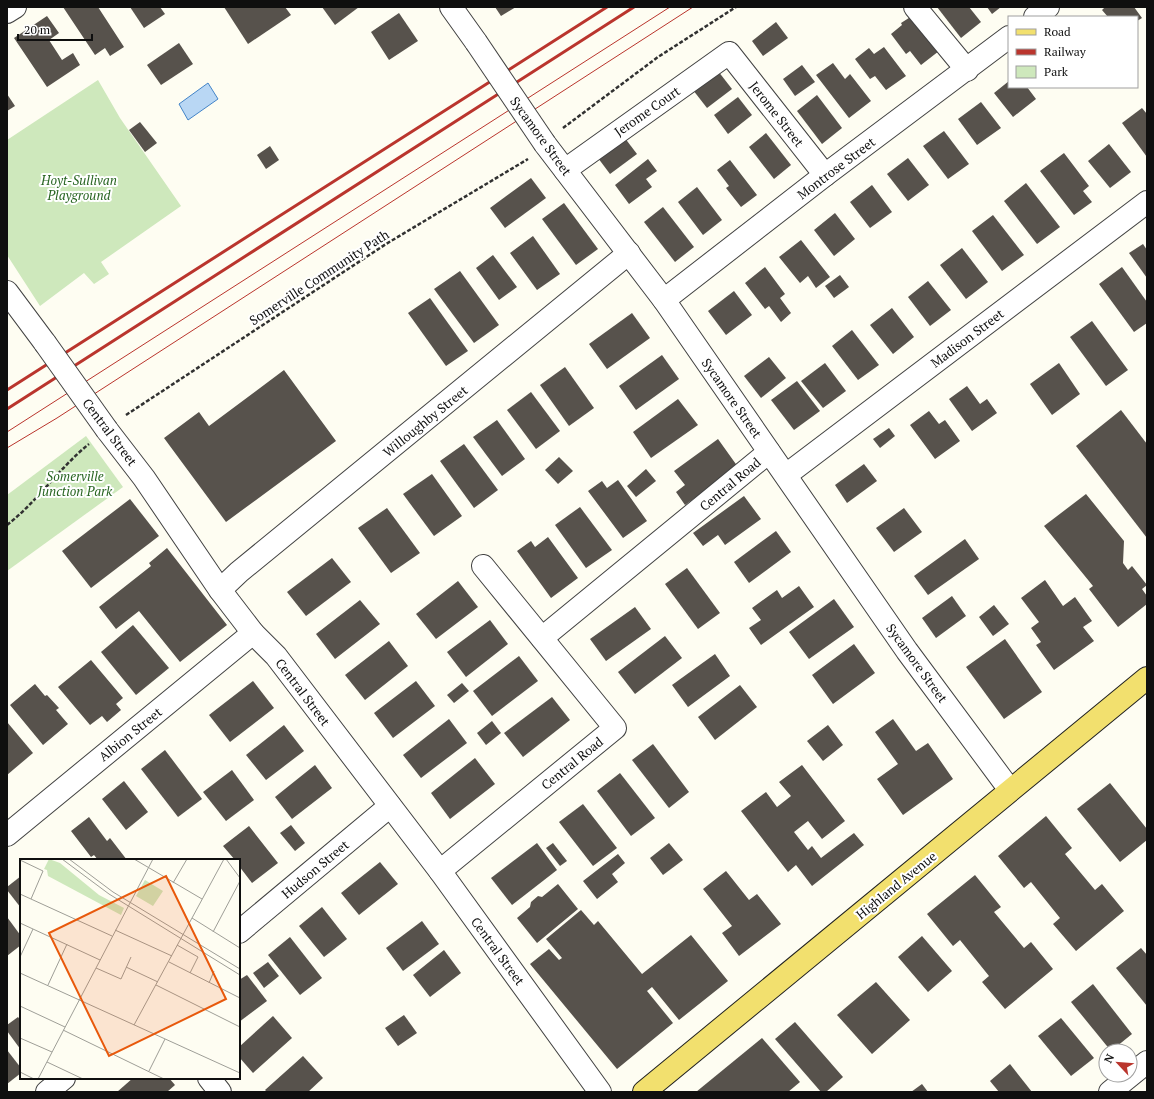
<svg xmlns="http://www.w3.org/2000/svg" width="1154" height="1099" viewBox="0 0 1154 1099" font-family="'PT Serif',serif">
<rect width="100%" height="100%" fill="#fefdf2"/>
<g fill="#cee8bc">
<polygon points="98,80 120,118 181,206 101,262 109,274 94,284 84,273 40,306 7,255 7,140"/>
<polygon points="86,436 123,487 7,571 7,495"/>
</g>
<polygon fill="#b9d7f4" stroke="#4384c8" points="208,83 218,99 188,120 179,104"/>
<g fill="#57524c">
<polygon points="63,7 98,7 124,47 110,56 105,48 95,55"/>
<polygon points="130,7 160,7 165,14 144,28"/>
<polygon points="224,7 285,7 291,15 248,44"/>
<polygon points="322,7 359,7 335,25"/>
<polygon points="495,7 516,7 501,16"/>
<polygon points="937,7 969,7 981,22 961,38"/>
<polygon points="987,7 1001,7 992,14"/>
<polygon points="1105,7 1134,7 1142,18 1137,21 1137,17 1108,17 1102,10"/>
<polygon points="399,13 418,41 389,60 371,32"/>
<polygon points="47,16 59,33 49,40 62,60 73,53 80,65 47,87 14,38"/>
<polygon points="912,16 939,51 921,65 910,51 906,54 891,34 902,25 901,23"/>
<polygon points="776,22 788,38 763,56 752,41"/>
<polygon points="179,43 193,64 161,85 147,65"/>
<polygon points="884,47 906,76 886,90 875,76 870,79 855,59 869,48 874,54"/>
<polygon points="833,63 845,79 850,74 871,101 849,118 816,75"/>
<polygon points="802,65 815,82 795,96 783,79"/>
<polygon points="718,71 732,89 707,108 693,90"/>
<polygon points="1009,81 1009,87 1027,87 1036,99 1013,117 994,93"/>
<polygon points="7,94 15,106 7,111"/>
<polygon points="817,95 842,128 822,144 797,111"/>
<polygon points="738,97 752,115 728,134 714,115"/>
<polygon points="981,102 1001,128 977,145 958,119"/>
<polygon points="1142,108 1147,114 1147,157 1122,123"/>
<polygon points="140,122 157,143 145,152 129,130"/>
<polygon points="944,131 969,164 948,179 923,146"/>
<polygon points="621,133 637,154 610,174 595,154"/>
<polygon points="766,133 791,165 774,179 749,147"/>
<polygon points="1109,144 1131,172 1110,188 1088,161"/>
<polygon points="270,146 279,160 266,169 257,155"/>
<polygon points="1064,153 1089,186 1083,191 1092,202 1074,215 1040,171"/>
<polygon points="908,158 929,185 908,201 887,174"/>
<polygon points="648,159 657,171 646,179 652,187 629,204 615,185"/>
<polygon points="730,160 757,195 741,207 726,188 729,186 717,170"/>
<polygon points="531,178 546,198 505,228 490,208"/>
<polygon points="1026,183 1060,227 1037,244 1004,201"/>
<polygon points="872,185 892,212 870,228 850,202"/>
<polygon points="697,187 722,220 703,235 678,202"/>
<polygon points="564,203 598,249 576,265 542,219"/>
<polygon points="663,207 694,247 675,262 644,222"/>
<polygon points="835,213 855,239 834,256 814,230"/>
<polygon points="993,215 1024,255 1002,271 972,231"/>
<polygon points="533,236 560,274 537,290 510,253"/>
<polygon points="801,240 830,277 816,288 808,276 800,283 779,257"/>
<polygon points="1143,244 1147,250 1147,278 1129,253"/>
<polygon points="962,248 988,282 966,299 940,265"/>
<polygon points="493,255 517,287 499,300 476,268"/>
<polygon points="765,267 785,294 780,298 791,313 781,322 769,306 765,309 745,283"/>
<polygon points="1122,267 1147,302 1147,323 1134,332 1099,284"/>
<polygon points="460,271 499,325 474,343 434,289"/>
<polygon points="840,275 849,287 834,298 825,286"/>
<polygon points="928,281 951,310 930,326 908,297"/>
<polygon points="734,291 752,315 726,335 708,311"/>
<polygon points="430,298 468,351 446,366 408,313"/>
<polygon points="892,308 914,337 893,354 870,325"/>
<polygon points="632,313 650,338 607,369 589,344"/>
<polygon points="1092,321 1128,370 1106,386 1070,337"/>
<polygon points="852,330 879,365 858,380 832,346"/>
<polygon points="662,355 679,379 636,410 619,386"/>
<polygon points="769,357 786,378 761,398 744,376"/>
<polygon points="825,363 846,391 823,408 801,381"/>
<polygon points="1059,363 1080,394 1052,415 1030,384"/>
<polygon points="565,367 594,408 569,426 540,385"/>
<polygon points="284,370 336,441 226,522 164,438 199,412 209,426"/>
<polygon points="797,381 820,411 794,430 771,400"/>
<polygon points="967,386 980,404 987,399 997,413 972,431 949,399"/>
<polygon points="531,392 560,431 536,449 507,410"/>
<polygon points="678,399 698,425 651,458 633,432"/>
<polygon points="1121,410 1147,444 1147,538 1076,446"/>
<polygon points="929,411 939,424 945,420 960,441 935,459 910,425"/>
<polygon points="497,420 525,459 502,476 473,437"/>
<polygon points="889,428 895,436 880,448 873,439"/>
<polygon points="718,439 738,467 685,505 676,492 685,485 674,471"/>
<polygon points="464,444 498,490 474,508 440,461"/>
<polygon points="559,457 573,471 558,484 545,470"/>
<polygon points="864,464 877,481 847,503 835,485"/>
<polygon points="646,469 656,481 636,497 627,486"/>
<polygon points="432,474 462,516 434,536 403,494"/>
<polygon points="618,480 647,521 623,538 588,491 602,481 607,488"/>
<polygon points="1086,494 1124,541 1123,563 1128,570 1132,566 1147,585 1142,589 1147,596 1147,604 1118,627 1089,589 1093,586 1044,526"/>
<polygon points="744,496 761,519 725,545 718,535 703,546 693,533"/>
<polygon points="130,499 159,536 91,588 62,551"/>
<polygon points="580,507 612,550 586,568 555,525"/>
<polygon points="387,508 420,553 391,573 358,528"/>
<polygon points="904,508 922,532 894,552 876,528"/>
<polygon points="776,531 791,552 749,583 734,562"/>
<polygon points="548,537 578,578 551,598 517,551 531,541 535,547"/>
<polygon points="965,539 979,559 928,595 914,576"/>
<polygon points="167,548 227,625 180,662 139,611 116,629 99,607 151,566 149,563"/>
<polygon points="332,558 351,582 306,616 287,592"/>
<polygon points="687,568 720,613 698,629 665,584"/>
<polygon points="1045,580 1063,606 1075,597 1092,621 1083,627 1094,641 1054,670 1036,645 1041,642 1031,628 1039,622 1021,598"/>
<polygon points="458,581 478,607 436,639 416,614"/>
<polygon points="799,586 814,607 761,645 749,628 761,620 752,608 777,590 782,598"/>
<polygon points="952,596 966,616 936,638 922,618"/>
<polygon points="834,599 854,627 809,659 789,632"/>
<polygon points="360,600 380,624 335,659 316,634"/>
<polygon points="994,605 1009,624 993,636 979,617"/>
<polygon points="635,607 651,629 606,661 590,639"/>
<polygon points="490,620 508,644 466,677 447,652"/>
<polygon points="133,625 169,668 136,695 101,652"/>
<polygon points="665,636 682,658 635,694 618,672"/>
<polygon points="1005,639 1042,692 1004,719 966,667"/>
<polygon points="389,641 408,666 365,700 345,675"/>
<polygon points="854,644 875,673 833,704 812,675"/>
<polygon points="715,654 730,676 688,707 672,685"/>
<polygon points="519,656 538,681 492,716 473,691"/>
<polygon points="91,660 123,698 116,704 121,710 107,722 102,716 90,725 58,687"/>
<polygon points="253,681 274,708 230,742 209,715"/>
<polygon points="416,681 435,706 393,738 374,713"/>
<polygon points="462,683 469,691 454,703 447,695"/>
<polygon points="35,684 45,696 47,695 59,708 56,710 68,724 43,745 10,705"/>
<polygon points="740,685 757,707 715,740 698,717"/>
<polygon points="552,697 570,720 523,757 504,733"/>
<polygon points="449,719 467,743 421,778 403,755"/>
<polygon points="893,719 916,751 928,743 953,779 903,815 877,779 898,764 875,732"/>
<polygon points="492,721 501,733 486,745 477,733"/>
<polygon points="7,722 33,753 7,775"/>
<polygon points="284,725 304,751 266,780 246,755"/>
<polygon points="828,725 843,745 823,761 807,741"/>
<polygon points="653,744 689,792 669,808 632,760"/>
<polygon points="165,750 202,799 178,817 141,769"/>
<polygon points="475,758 495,784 450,819 431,793"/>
<polygon points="315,765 332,788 292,819 275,797"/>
<polygon points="802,765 845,821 822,839 808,821 794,832 808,850 812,846 821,858 854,833 864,845 812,886 796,865 788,872 741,811 766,792 777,807 791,796 779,782"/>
<polygon points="232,770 254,800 226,821 203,792"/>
<polygon points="620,773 655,818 631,836 597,791"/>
<polygon points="124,781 148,812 126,830 102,799"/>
<polygon points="1110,783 1147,829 1147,840 1120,862 1077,809"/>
<polygon points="583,804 617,848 593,866 559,822"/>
<polygon points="1046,816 1072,848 1065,854 1095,890 1102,884 1124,911 1076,951 1053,924 1060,918 1031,882 1024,888 998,856"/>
<polygon points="89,817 107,841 110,838 127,860 98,860 94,855 91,857 71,831"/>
<polygon points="291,825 305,843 295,851 280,833"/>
<polygon points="249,826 278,863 252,883 239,866 239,860 235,860 223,846"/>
<polygon points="537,843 557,870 512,905 491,878"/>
<polygon points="553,843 567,861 560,866 546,848"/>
<polygon points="669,843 683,860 663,875 650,858"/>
<polygon points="618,854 625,863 612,874 618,882 597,899 583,881"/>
<polygon points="380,862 398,884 359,915 341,893"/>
<polygon points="726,871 749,900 757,894 781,924 739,956 722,933 732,926 703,889"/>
<polygon points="975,875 1001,907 994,912 1024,948 1031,942 1053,969 1005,1009 982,982 989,976 960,940 953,946 927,914"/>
<polygon points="21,876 21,908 7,890 7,887"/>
<polygon points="558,884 578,909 537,943 517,918 530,907 531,902 538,896 542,897"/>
<polygon points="322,907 347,939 324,957 299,926"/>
<polygon points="581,910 594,925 598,921 642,974 691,935 728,981 679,1020 652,987 647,991 673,1023 617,1069 530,964 549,949 559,960 562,958 546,939"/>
<polygon points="7,917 21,936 21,945 7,956"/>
<polygon points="422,921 439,944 403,971 386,948"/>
<polygon points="922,936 952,971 928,992 898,957"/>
<polygon points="290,937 322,978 300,995 268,955"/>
<polygon points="1141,948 1147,955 1147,1006 1116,968"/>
<polygon points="444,950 461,973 430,997 413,975"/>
<polygon points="268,962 279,976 264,988 253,973"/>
<polygon points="247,975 267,1001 239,1022 239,980"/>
<polygon points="876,982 910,1020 872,1054 837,1015"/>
<polygon points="1093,984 1132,1034 1111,1051 1071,1002"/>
<polygon points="404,1015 417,1033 398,1046 385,1028"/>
<polygon points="273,1016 292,1038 253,1073 239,1057 239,1047"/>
<polygon points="18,1017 21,1021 21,1050 7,1031 7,1025"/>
<polygon points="1061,1018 1094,1058 1071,1076 1038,1036"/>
<polygon points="795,1022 843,1077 826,1092 821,1092 775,1039"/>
<polygon points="762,1038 800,1082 788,1092 696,1092"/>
<polygon points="7,1050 21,1068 21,1073 7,1084"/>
<polygon points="303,1056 323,1078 308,1092 267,1092 265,1090"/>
<polygon points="1010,1064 1032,1092 999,1092 990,1081"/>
<polygon points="133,1078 169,1078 175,1085 167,1092 117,1092"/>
<polygon points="922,1084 928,1092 911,1092"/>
</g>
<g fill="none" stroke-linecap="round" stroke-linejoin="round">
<defs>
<g id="minor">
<polyline points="451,7 476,42"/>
<polyline points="915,7 967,70"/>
<polyline points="7,12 15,7"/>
<polyline points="1035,17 1048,7"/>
<polyline points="545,144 664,300 907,651 1010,790"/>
<polyline points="565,170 729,53 825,175"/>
<polyline points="7,292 45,343"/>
<polyline points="664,300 825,175 1009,37"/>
<polyline points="107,430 144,478 220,590 253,633 276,656 440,871 600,1092"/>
<polyline points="786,475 1147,202"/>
<polyline points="220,590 239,572 629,253"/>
<polyline points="542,638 769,452"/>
<polyline points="7,835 253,633"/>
<polyline points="440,871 615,728 483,566"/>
<polyline points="239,932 390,806"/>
<polyline points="209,1078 220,1092"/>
<polyline points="47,1092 64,1078"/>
<polyline points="1110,1092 1147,1062"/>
</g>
<polyline id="major" points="644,1092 1147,678"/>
</defs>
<use href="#minor" stroke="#424242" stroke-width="24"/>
<use href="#major" stroke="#202020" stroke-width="24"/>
<g stroke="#313131" stroke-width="2.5" stroke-dasharray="4 2" stroke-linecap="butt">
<polyline points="563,128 658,57 736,7"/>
<polyline points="126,415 386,244 528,159"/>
<path d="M 7,525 C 38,501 59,468 89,444"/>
</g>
<use href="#minor" stroke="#fff" stroke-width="22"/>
<use href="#major" stroke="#f2e06e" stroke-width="22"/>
<g stroke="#ba352d" stroke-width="1">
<polyline points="7,432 670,7"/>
<polyline points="7,448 57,418 693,7"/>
</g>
<g stroke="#ba352d" stroke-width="3">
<polyline points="7,390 607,7"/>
<polyline points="7,409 634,7"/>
</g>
<defs>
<g id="minor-bridge">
<polyline points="476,42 545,144"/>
<polyline points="45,343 107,430"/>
</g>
</defs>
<use href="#minor-bridge" stroke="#424242" stroke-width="24" stroke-linecap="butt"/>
<use href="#minor-bridge" stroke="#fff" stroke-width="22"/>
</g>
<g text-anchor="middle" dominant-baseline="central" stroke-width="4" stroke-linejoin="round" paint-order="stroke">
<g font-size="13" fill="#0f0f0f" stroke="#fff">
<text transform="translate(647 111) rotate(-35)">Jerome Court</text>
<text transform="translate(777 114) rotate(52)">Jerome Street</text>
<text transform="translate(541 136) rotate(54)">Sycamore Street</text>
<text transform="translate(836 168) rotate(-37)">Montrose Street</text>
<text transform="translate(319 277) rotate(-33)">Somerville Community Path</text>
<text transform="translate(967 338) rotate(-37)">Madison Street</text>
<text transform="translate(732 398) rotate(55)">Sycamore Street</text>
<text transform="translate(425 421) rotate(-39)">Willoughby Street</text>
<text transform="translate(110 432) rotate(53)">Central Street</text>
<text transform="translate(730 484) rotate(-40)">Central Road</text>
<text transform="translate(917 663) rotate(54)">Sycamore Street</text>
<text transform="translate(303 692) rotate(53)">Central Street</text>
<text transform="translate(130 734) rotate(-39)">Albion Street</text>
<text transform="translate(572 763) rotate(-39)">Central Road</text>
<text transform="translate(315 869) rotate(-40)">Hudson Street</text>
<text transform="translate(896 885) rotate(-39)">Highland Avenue</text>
<text transform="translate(498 951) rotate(54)">Central Street</text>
</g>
<g font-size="13" font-style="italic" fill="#286522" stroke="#fff">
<text x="79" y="180">Hoyt-Sullivan<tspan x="79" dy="15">Playground</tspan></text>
<text x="75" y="476">Somerville<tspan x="75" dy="15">Junction Park</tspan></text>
</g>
</g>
<g transform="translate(20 859)">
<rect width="220" height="220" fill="#fefdf2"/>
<path d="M 29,0 L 40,4 L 79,36 L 104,49 L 101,56 L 28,17 L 27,11 L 24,10 ZM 125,21 L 143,32 L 133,47 L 116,37 Z" fill="#cee8bc"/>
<path fill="none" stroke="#9e9e97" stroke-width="1" d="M 42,0 L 89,35 L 220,116M 49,0 L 93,33 L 220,110M 114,0 L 182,40M 206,0 L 220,19M 0,1 L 23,12 L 11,40M 153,24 L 167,0M 0,35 L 92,77M 172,59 L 220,89M 0,64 L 80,101M 95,71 L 152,97M 193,73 L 220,22M 157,86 L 178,98 L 170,114M 0,98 L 13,70M 149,103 L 220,139M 106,108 L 138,123M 76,109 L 101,120 L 111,98M 0,114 L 220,214M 189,124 L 194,112M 28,126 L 47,85M 136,126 L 220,168M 0,147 L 45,168M 114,166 L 204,0M 43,171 L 144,220M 0,179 L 32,193M 27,203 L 63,220M 129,212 L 145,180M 0,213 L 14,220M 18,220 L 133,0"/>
<path fill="#e8590c" fill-opacity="0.15" stroke="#e8590c" stroke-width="2" d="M 146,17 L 206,140 L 89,197 L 29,74 Z"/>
<rect width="220" height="220" fill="none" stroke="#0f0f0f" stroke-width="2"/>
</g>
<rect width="1154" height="1099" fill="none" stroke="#0f0f0f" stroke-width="16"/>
<rect x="1008" y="16" width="130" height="72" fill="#ffffff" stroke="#9f9f9f"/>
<rect x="1016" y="29" width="20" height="6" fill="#f2e06e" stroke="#9f9f9f"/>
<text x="1044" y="36" font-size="12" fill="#0f0f0f">Road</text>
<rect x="1016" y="49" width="20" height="6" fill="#ba352d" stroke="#9f9f9f"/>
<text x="1044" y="56" font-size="12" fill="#0f0f0f">Railway</text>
<rect x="1016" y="66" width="20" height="12" fill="#cee8bc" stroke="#9f9f9f"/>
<text x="1044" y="76" font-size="12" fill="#0f0f0f">Park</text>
<g transform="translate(1118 1063) rotate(296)"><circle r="19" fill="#ffffff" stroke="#9f9f9f"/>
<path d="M0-3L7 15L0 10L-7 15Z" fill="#ba352d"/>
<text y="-6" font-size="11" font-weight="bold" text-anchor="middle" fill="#0f0f0f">N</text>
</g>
<path d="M18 34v6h74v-6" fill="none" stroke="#0f0f0f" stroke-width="2"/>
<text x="24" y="34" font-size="12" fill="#0f0f0f" stroke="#ffffff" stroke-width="3" paint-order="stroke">20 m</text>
</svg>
